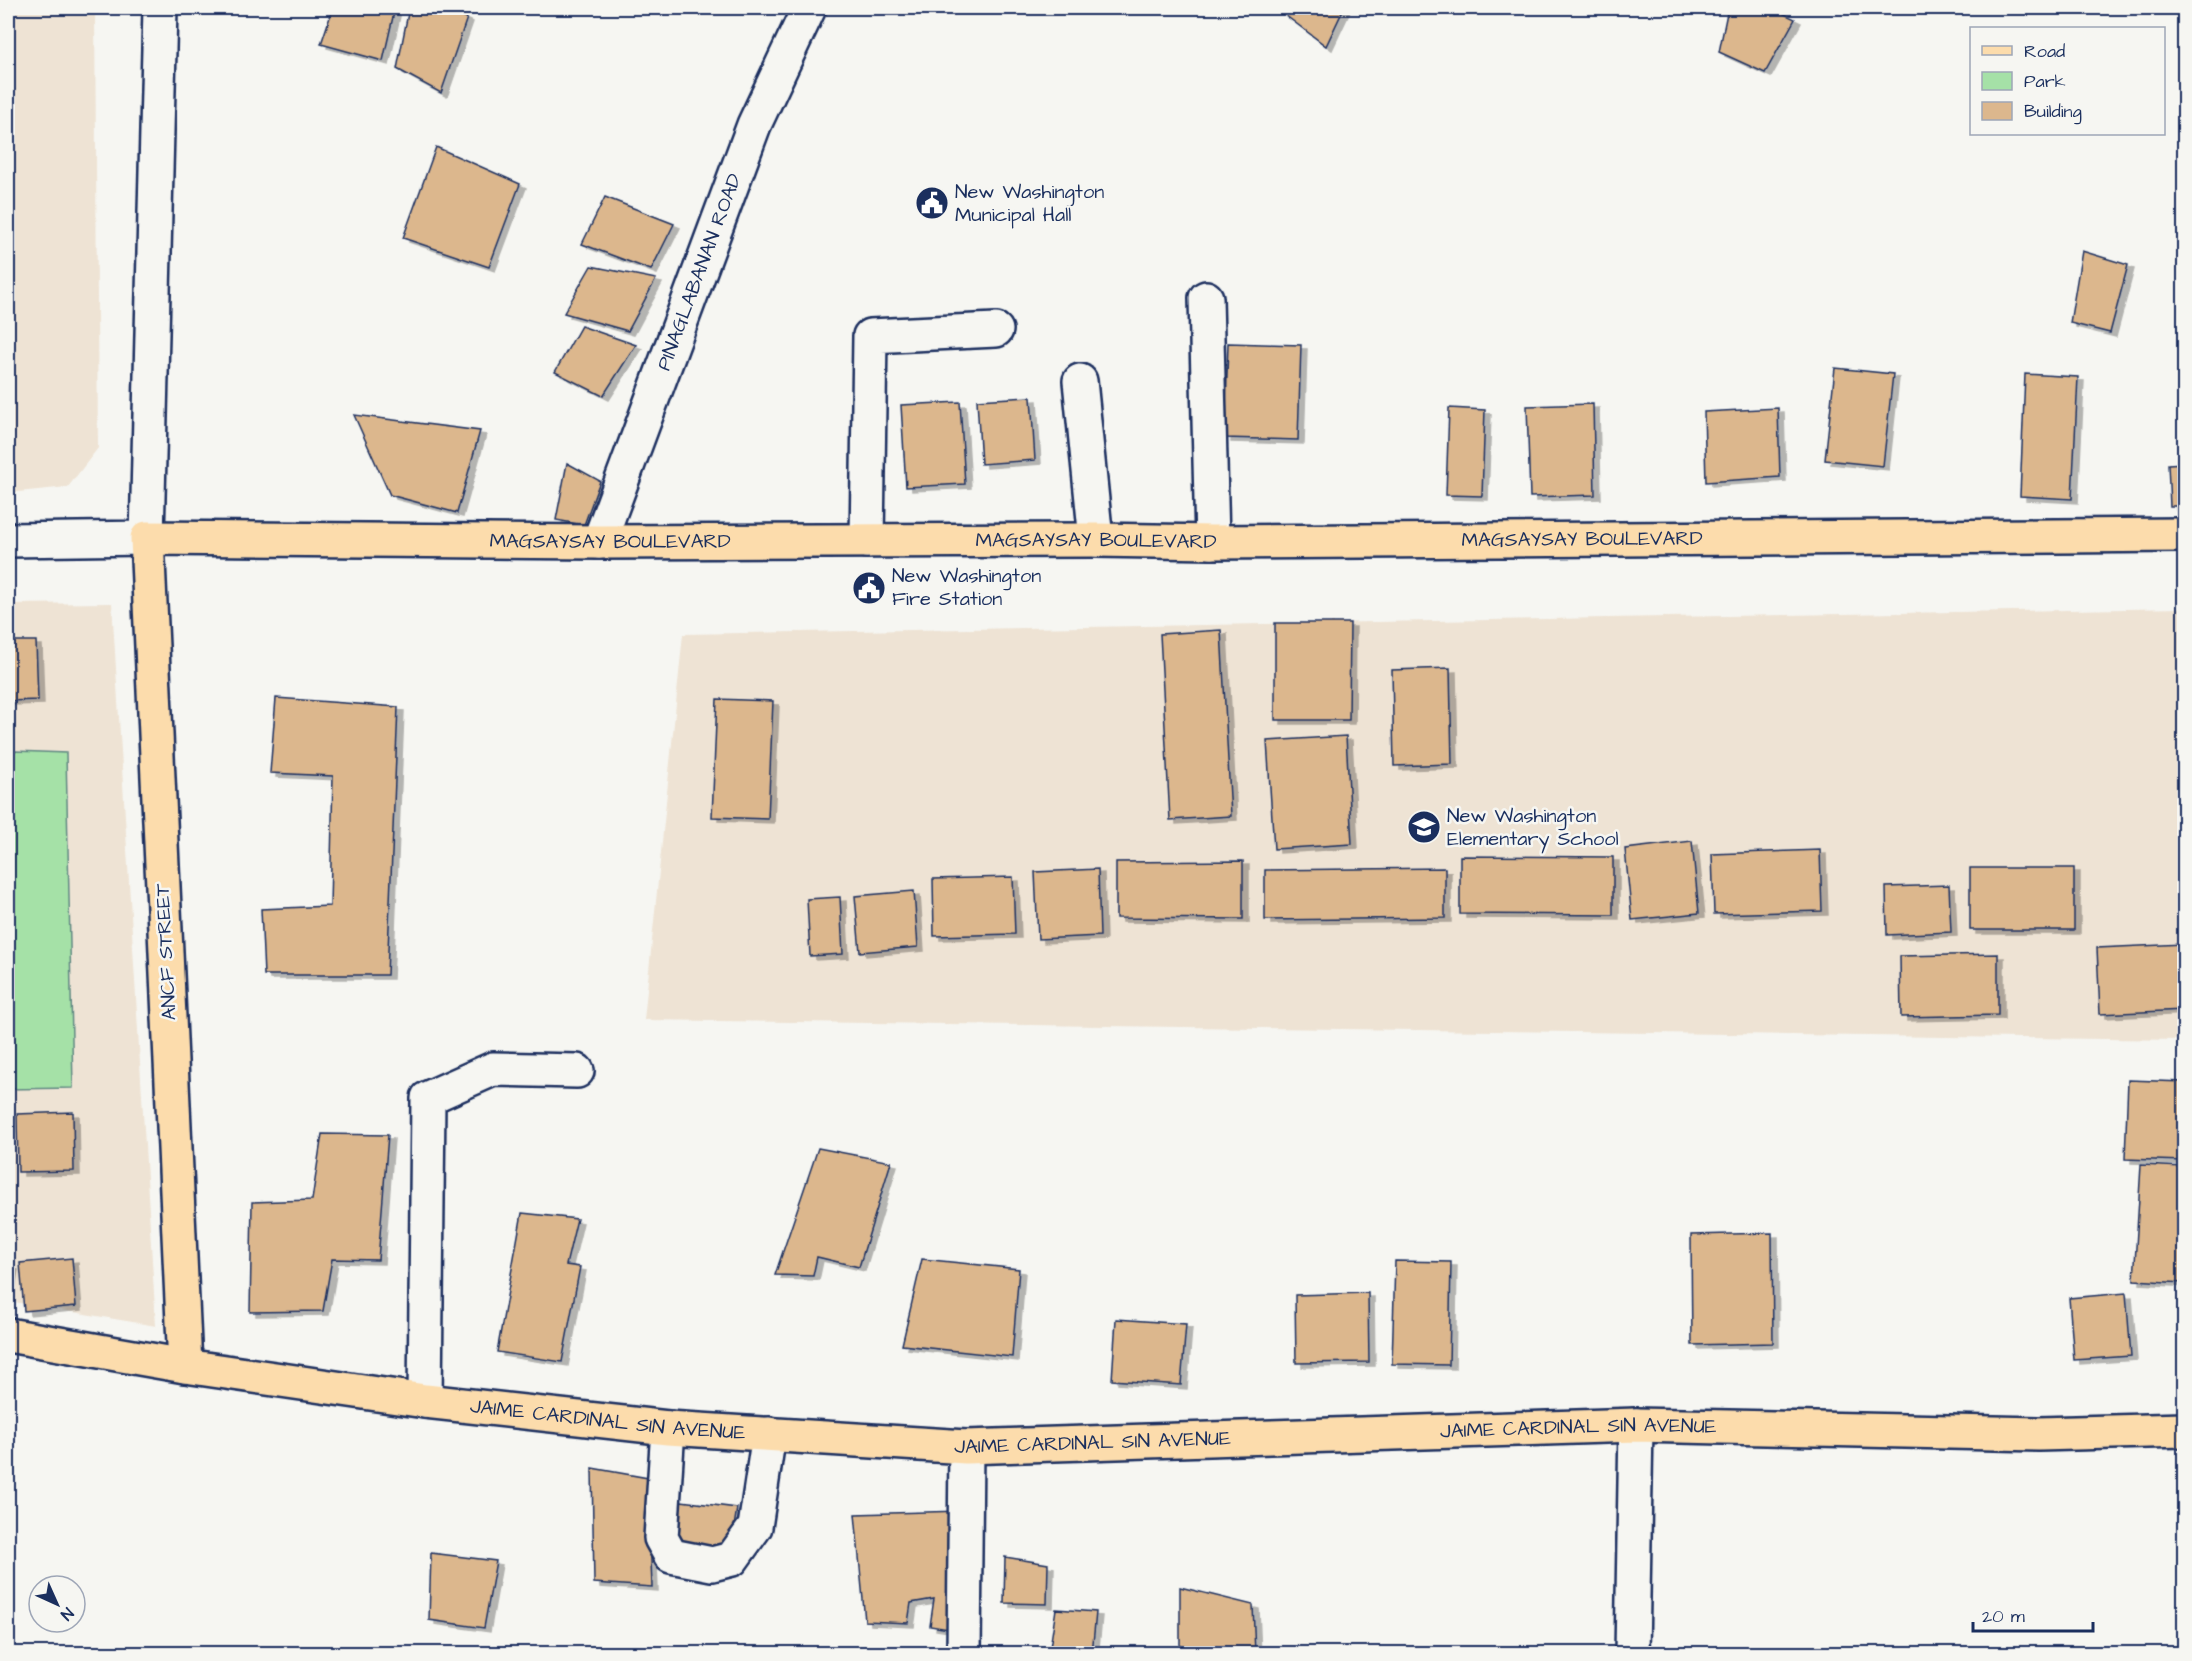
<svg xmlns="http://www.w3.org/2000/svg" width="2192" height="1661" viewBox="0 0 2192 1661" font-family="'Architects Daughter',sans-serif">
<defs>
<filter id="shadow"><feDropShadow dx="6" dy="4" stdDeviation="0" flood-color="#0004"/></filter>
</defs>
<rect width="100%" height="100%" fill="#f6f6f2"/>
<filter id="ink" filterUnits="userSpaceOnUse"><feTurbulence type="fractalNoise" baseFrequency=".0167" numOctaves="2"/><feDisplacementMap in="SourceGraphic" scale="12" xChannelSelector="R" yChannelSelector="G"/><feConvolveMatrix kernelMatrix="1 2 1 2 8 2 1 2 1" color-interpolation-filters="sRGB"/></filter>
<g filter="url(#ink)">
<g fill="#eee3d4">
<polygon points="8,8 95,8 98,448 68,487 8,493"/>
<polygon points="112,603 156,1326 8,1301 8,604"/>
<polygon points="2184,608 2184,1040 644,1020 683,634"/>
</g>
<polygon fill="#a5e1a7" stroke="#608882" stroke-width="1.5" points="15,751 66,753 73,1088 8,1089 8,753"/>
<g fill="#dcb78d" stroke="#1b2f5e" stroke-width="1.5" filter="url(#shadow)">
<polygon points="333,8 395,8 383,61 321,44"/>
<polygon points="409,8 446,8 467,18 441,93 397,69"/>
<polygon points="1279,8 1344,8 1326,46 1277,9"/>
<polygon points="1728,8 1772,8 1795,19 1765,73 1719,52"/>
<polygon points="436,147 520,184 489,267 403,238"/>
<polygon points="605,197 674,224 651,270 582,244"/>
<polygon points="2082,251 2128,265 2110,333 2070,323"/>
<polygon points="591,266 656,279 628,331 564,313"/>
<polygon points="581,326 636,345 603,396 555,372"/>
<polygon points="1228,343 1301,345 1298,440 1225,438"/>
<polygon points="1835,368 1893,374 1883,466 1825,460"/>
<polygon points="2025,374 2078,377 2072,499 2020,496"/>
<polygon points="1031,397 1035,460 981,464 977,400"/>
<polygon points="960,402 965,484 906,487 901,405"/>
<polygon points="1593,404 1595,495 1530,497 1527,406"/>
<polygon points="1449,408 1485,410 1482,496 1446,495"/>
<polygon points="1778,408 1780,477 1706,482 1704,412"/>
<polygon points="354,415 480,431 457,513 390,495"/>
<polygon points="567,463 600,481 584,525 556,520"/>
<polygon points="2184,463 2184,506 2170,506 2168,464"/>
<polygon points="1275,623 1350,623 1349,720 1275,720"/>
<polygon points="1221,630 1231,816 1170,820 1160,634"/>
<polygon points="8,641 36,641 38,700 8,701"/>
<polygon points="1450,668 1452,764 1394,766 1392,670"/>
<polygon points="276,698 398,707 387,975 264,975 261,909 330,906 333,776 270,773"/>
<polygon points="717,699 773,701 768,819 712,817"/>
<polygon points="1346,736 1352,844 1274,849 1267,741"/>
<polygon points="1692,841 1699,913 1632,920 1625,849"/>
<polygon points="1820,850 1822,911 1714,914 1712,854"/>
<polygon points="1460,856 1613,857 1613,915 1460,914"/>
<polygon points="1243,861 1243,919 1116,918 1116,862"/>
<polygon points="1445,868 1445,918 1265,920 1265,870"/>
<rect x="1970" y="868" width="104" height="62"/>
<polygon points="1098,869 1100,936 1038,939 1035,872"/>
<polygon points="1013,877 1015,934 934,936 933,879"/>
<polygon points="1949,885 1951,932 1887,935 1886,887"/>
<polygon points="914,891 918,947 860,952 855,896"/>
<polygon points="840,897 843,954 810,956 807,899"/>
<polygon points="2184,944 2184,1010 2100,1014 2097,948"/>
<polygon points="1998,954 1998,1015 1901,1017 1900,956"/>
<polygon points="2128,1080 2184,1082 2184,1161 2125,1159"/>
<polygon points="73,1112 74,1171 18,1172 17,1114"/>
<polygon points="322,1134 388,1135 378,1260 332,1259 323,1311 250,1312 252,1202 312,1200"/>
<polygon points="818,1148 891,1162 859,1267 817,1257 813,1276 775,1275"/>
<polygon points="2141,1165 2184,1167 2184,1283 2134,1280"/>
<polygon points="522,1213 577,1219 566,1265 580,1267 562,1362 497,1352"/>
<polygon points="1772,1233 1773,1343 1692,1345 1691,1235"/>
<polygon points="72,1258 76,1306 24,1311 20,1263"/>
<polygon points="922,1259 1019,1269 1012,1357 902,1345"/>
<polygon points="1395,1261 1451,1262 1449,1365 1392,1364"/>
<polygon points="8,1265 12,1266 8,1291"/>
<polygon points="1368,1293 1369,1362 1296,1363 1295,1295"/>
<polygon points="2126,1293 2131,1356 2074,1360 2069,1298"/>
<polygon points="1116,1319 1186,1324 1181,1385 1112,1380"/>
<polygon points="592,1468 648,1478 652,1587 594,1583"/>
<polygon points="673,1500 737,1508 730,1551 675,1547"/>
<polygon points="962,1511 961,1631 930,1626 934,1599 911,1603 908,1623 865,1621 855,1514"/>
<polygon points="431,1553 496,1561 484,1628 429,1620"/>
<polygon points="1005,1557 1048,1564 1047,1604 1004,1603"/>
<polygon points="1180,1587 1253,1605 1255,1654 1180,1654"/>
<polygon points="1056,1609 1096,1612 1092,1654 1049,1654"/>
</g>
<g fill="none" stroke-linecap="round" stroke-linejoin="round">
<defs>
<g id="minor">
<polyline points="1206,298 1212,542"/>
<polyline points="1080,381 1096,540"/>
<polyline points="8,540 147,538 160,8"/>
<polyline points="867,541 870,336 996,330"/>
<path id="s1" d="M 599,542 L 754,125 L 809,8"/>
<polyline points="425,1401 428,1098 493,1069 577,1071"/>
<polyline points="668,1428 661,1538 671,1556 712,1564 732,1559 755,1527 769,1434"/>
<polyline points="964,1654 966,1447"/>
<polyline points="1632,1654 1636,1425"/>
</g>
<g id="major">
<path id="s2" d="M 8,1335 L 185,1366 L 425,1401 L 668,1428 L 966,1447 L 1636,1425 L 2039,1434 L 2184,1430"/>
<path id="s3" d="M 185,1366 L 147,538 L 599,542 L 1096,540 L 1212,542 L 2184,535"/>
</g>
</defs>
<use href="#minor" stroke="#1b2f5e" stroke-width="38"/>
<use href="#major" stroke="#1b2f5e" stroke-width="38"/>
<use href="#minor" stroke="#f6f6f2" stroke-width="33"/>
<use href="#major" stroke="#fcdcac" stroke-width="33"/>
</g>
</g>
<defs>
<symbol id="civic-disc" viewBox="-11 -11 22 22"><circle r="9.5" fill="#1b2f5e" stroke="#f6f6f2"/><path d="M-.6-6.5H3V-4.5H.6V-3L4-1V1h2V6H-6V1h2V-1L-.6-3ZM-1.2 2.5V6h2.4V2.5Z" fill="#fff"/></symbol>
<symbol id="school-disc" viewBox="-11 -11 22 22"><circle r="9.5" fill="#1b2f5e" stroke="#f6f6f2"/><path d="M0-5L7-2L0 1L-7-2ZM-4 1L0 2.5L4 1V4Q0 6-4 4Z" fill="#fff"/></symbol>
</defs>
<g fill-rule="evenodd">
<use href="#civic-disc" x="913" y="184" width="38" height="38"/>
<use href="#civic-disc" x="850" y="569" width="38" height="38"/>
<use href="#school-disc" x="1405" y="808" width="38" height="38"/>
</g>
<g text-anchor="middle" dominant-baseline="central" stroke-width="5" stroke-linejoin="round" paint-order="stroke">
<g font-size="20" fill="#1b2f5e" stroke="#f6f6f2" text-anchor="start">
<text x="955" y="192">New Washington<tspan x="955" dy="23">Municipal Hall</tspan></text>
<text x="892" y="576">New Washington<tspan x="892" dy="23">Fire Station</tspan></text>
<text x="1447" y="816">New Washington<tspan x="1447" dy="23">Elementary School</tspan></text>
</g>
<g font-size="20" fill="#1b2f5e" stroke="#f6f6f2">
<text stroke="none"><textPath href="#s1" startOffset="288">PINAGLABANAN ROAD</textPath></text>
<text stroke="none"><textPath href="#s3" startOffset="2264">MAGSAYSAY BOULEVARD</textPath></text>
<text stroke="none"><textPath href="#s3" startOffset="1292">MAGSAYSAY BOULEVARD</textPath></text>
<text stroke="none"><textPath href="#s3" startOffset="1778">MAGSAYSAY BOULEVARD</textPath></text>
<text transform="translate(166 952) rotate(-93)">ANCF STREET</text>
<text stroke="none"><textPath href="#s2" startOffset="606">JAIME CARDINAL SIN AVENUE</textPath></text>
<text stroke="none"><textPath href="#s2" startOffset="1578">JAIME CARDINAL SIN AVENUE</textPath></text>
<text stroke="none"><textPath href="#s2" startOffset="1092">JAIME CARDINAL SIN AVENUE</textPath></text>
</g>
</g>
<rect width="2192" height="1661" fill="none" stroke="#f6f6f2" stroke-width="30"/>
<rect x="15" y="15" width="2162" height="1631" fill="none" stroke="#1b2f5e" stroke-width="2" filter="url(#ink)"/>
<rect x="1970" y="27" width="195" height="108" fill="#f6f6f2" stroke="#9ea6b7" stroke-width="1.5"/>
<rect x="1982" y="46" width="30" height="9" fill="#fcdcac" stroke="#9ea6b7" stroke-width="1.5"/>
<text x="2024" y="57" font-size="18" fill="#1b2f5e">Road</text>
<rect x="1982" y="72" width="30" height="18" fill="#a5e1a7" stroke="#9ea6b7" stroke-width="1.5"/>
<text x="2024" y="87" font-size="18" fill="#1b2f5e">Park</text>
<rect x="1982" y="102" width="30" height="18" fill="#dcb78d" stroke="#9ea6b7" stroke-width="1.5"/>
<text x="2024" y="117" font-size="18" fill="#1b2f5e">Building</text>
<g transform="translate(57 1604) rotate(135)"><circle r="28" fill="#f6f6f2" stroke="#9ea6b7" stroke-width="1.5"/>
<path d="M0-4.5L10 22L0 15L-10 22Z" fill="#1b2f5e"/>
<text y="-9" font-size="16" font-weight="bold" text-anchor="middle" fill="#1b2f5e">N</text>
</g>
<path d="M1973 1622v9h120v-9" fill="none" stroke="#1b2f5e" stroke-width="3"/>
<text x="1982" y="1622" font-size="18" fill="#1b2f5e" stroke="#f6f6f2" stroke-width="4.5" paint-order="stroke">20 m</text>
</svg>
